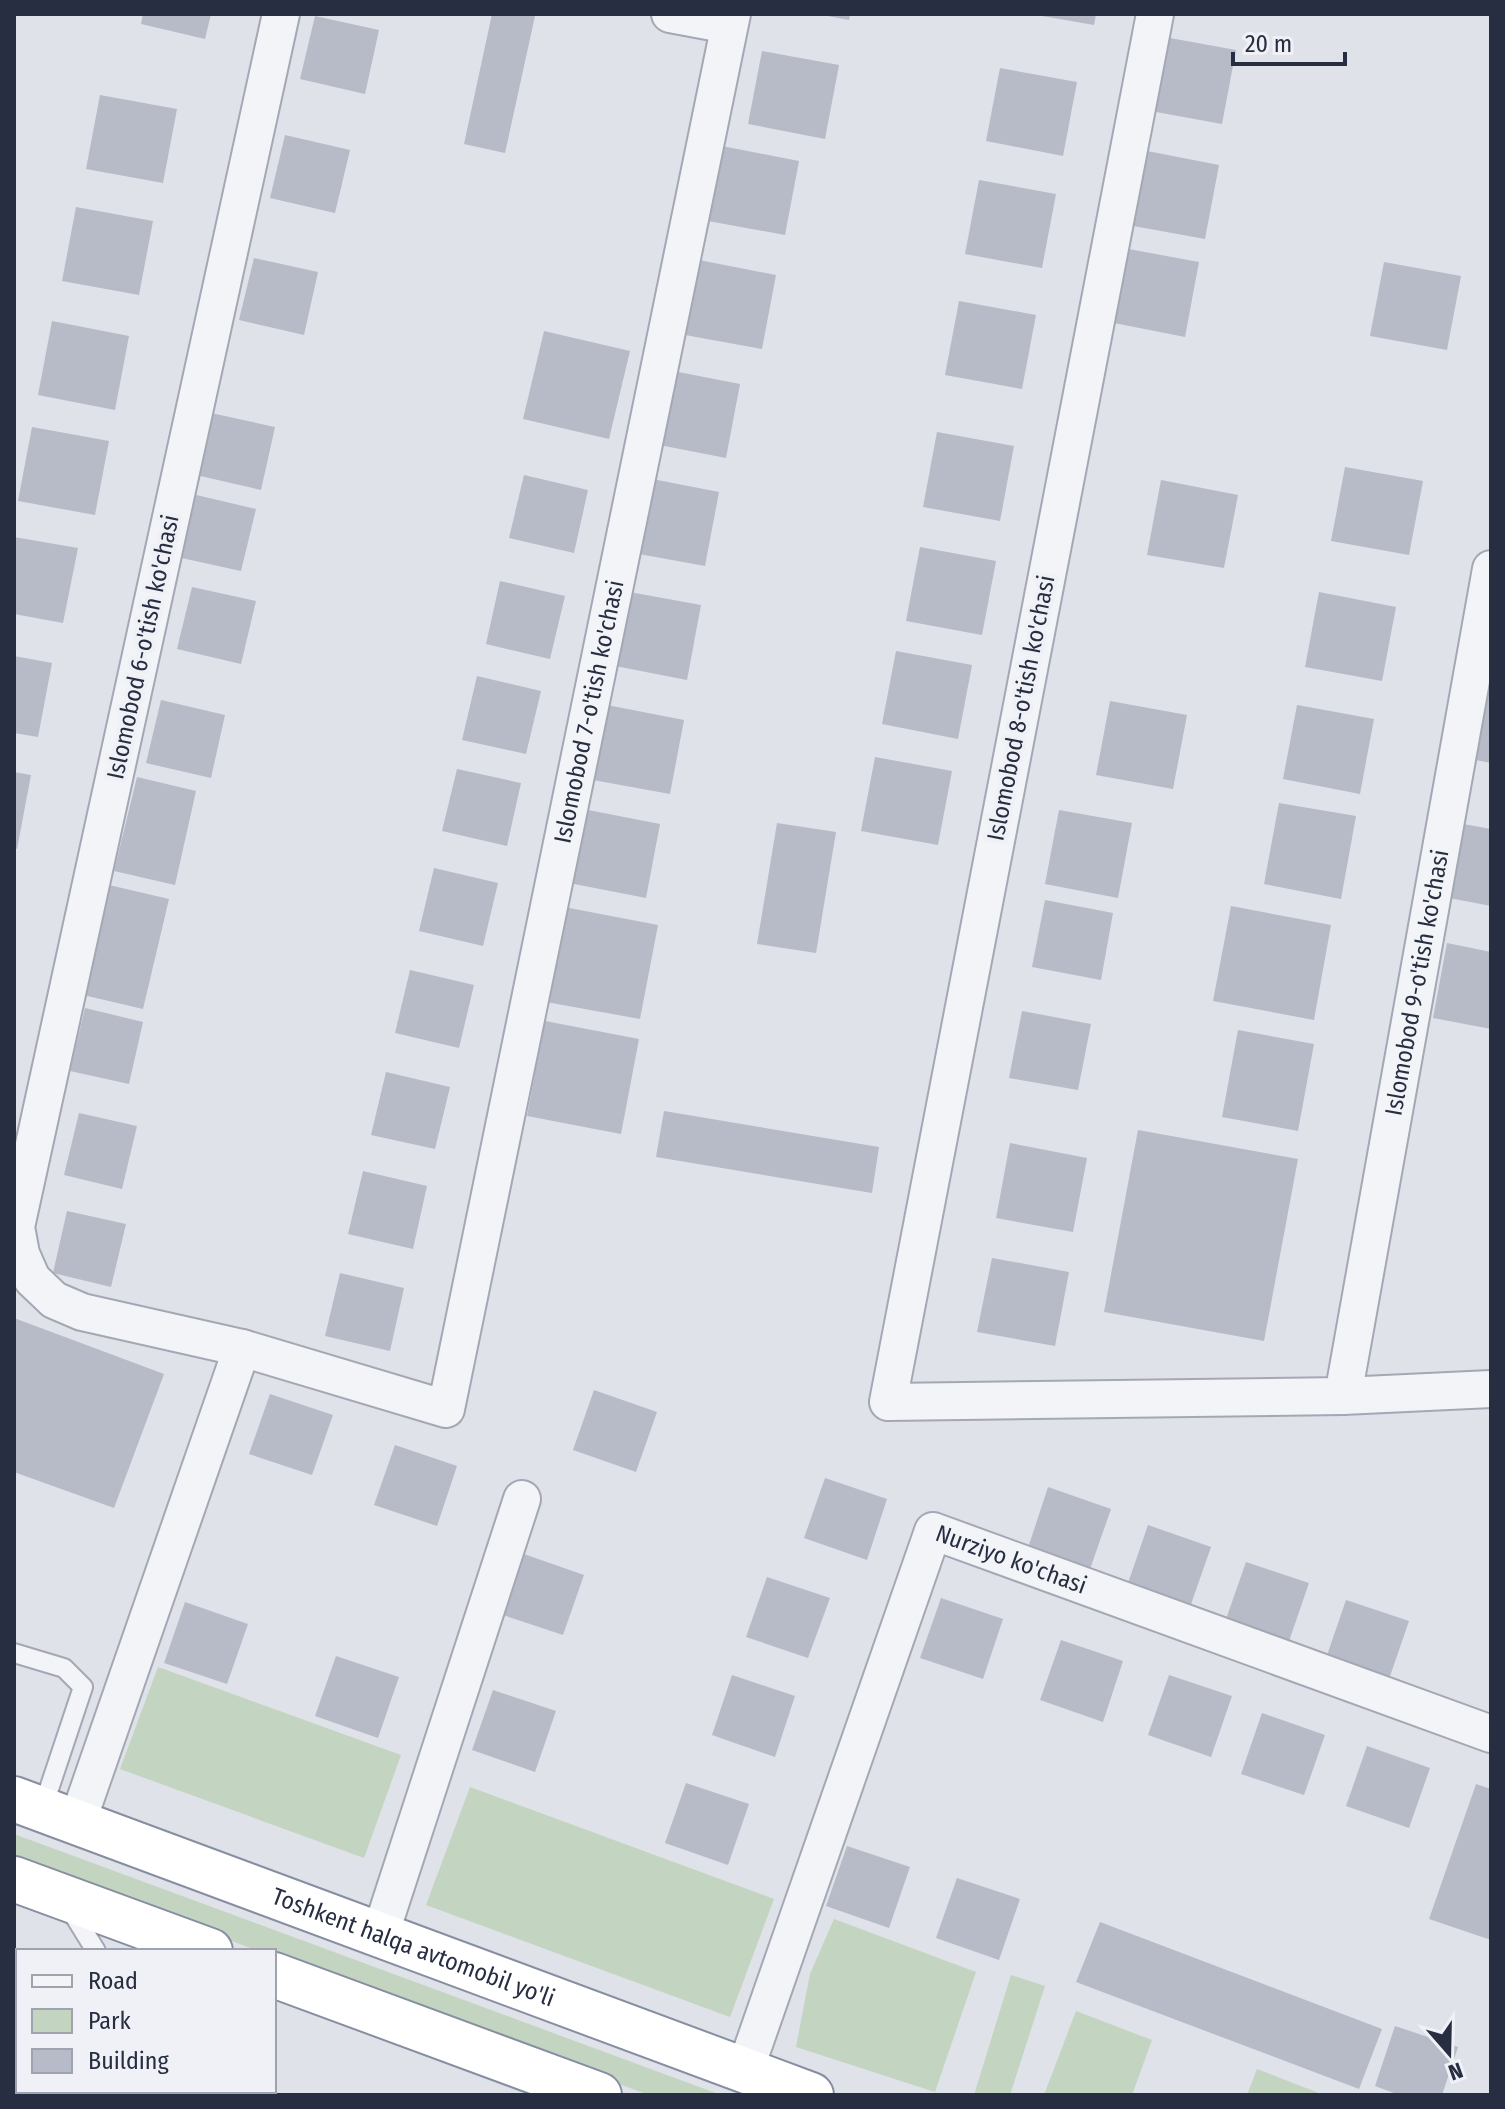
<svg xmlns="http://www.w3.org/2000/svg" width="1505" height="2109" viewBox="0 0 1505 2109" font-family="'Fira Sans Condensed',sans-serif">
<rect width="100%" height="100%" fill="#dfe2e9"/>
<g fill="#c3d4c0">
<polygon points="158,1667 401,1755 364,1858 120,1769"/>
<polygon points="470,1787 774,1899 730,2017 426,1905"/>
<polygon points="14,1834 721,2095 649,2095 274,1957 274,1951 259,1951 14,1861"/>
<polygon points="834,1919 976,1972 935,2092 796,2047 810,1974"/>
<polygon points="1011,1975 1045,1986 1010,2095 974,2095"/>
<polygon points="1076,2011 1152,2040 1132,2095 1044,2095"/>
<polygon points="1257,2069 1324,2095 1247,2095"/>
</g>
<g fill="#b6bbc7">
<polygon points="143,14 211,14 205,39 141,24"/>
<polygon points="492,14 524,14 535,16 505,153 464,144"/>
<polygon points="822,14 850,14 849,20 822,15"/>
<polygon points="1042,14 1096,14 1094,25 1042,16"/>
<polygon points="315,16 379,30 365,94 300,79"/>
<polygon points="1159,36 1236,50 1222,124 1145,110"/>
<polygon points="762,51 839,65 825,139 748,124"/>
<polygon points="1000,68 1077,82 1063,156 986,141"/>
<polygon points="100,95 177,109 163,183 86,169"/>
<polygon points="285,135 350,150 335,213 270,198"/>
<polygon points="722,146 799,161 785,235 708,221"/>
<polygon points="1142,150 1219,165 1205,239 1128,225"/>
<polygon points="979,180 1056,194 1042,268 965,254"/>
<polygon points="76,207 153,221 139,295 62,281"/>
<polygon points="1123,248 1199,262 1185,337 1109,322"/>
<polygon points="254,258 318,272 304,335 239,320"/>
<polygon points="699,260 776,275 762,349 685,335"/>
<polygon points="1384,262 1461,276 1447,350 1370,336"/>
<polygon points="959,301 1036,315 1022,389 945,375"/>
<polygon points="52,321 129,336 115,410 38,395"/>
<polygon points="544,331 630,351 609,439 523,419"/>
<polygon points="663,369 740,384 726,458 649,443"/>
<polygon points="211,413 275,427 261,490 196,475"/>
<polygon points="32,427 109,441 95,515 18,501"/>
<polygon points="937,432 1014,446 1000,521 923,507"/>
<polygon points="1345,467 1423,481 1409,555 1331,541"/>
<polygon points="524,475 588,490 574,553 509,538"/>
<polygon points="642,477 719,492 705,566 628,552"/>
<polygon points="1161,480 1238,495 1224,568 1147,555"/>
<polygon points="192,494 256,509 241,571 177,557"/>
<polygon points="14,537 78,548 63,623 14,614"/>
<polygon points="920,547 996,561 982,635 906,621"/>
<polygon points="500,581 565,596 550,659 486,644"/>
<polygon points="192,587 256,601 241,664 177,649"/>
<polygon points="624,591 701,605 687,680 610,665"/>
<polygon points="1319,592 1396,607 1382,681 1305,667"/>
<polygon points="896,651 972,665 958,739 882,724"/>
<polygon points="14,656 52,663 38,737 14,733"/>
<polygon points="477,676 541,691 526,754 462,740"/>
<polygon points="1475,683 1491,686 1491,763 1461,757"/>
<polygon points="161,700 225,715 211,778 146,763"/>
<polygon points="1110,701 1187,715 1173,789 1096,775"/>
<polygon points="607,705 684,720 670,794 593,780"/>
<polygon points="1297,705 1374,719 1360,794 1283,779"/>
<polygon points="875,757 952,771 938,845 861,831"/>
<polygon points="457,769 521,783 507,846 442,831"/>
<polygon points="14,772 31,775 17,849 14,848"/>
<polygon points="137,777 196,791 175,885 114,871"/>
<polygon points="1279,803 1356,816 1341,899 1264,884"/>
<polygon points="583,809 660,824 646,898 569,883"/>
<polygon points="1059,810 1132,823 1118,898 1045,884"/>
<polygon points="777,823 836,832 816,953 757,944"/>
<polygon points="1458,823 1491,829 1491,906 1444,897"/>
<polygon points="434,868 498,883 483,946 419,931"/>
<polygon points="109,885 169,899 143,1009 83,995"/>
<polygon points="1045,900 1113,913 1101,980 1032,967"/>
<polygon points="1231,906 1331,925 1314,1020 1213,1001"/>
<polygon points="564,907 658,925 640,1019 546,1002"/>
<polygon points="1447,943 1491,952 1491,1029 1433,1018"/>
<polygon points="410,970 474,985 459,1048 395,1033"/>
<polygon points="85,1008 143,1022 129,1084 70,1071"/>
<polygon points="1022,1011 1091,1024 1078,1090 1009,1078"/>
<polygon points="545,1021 639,1039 621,1134 527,1116"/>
<polygon points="1238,1030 1314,1044 1298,1131 1222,1117"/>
<polygon points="386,1072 450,1087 435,1149 371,1135"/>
<polygon points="664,1111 879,1147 872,1193 656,1157"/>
<polygon points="79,1113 137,1126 122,1189 64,1175"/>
<polygon points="1138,1130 1298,1159 1264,1341 1104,1312"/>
<polygon points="1010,1143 1087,1158 1073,1232 996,1218"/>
<polygon points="363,1171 427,1186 413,1249 348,1234"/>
<polygon points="67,1211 126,1224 111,1287 53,1273"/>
<polygon points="992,1258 1069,1272 1055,1346 977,1332"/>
<polygon points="340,1273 404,1288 390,1351 325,1336"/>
<polygon points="14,1318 164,1374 114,1508 14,1472"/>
<polygon points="594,1390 657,1412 636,1472 573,1450"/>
<polygon points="270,1394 333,1415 312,1475 249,1454"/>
<polygon points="395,1445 457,1466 437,1526 374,1505"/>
<polygon points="825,1478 887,1499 867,1560 804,1538"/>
<polygon points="1048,1487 1111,1509 1090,1569 1028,1548"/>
<polygon points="1148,1525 1211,1547 1190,1607 1127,1586"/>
<polygon points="521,1553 584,1575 563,1635 500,1614"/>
<polygon points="1246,1562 1309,1583 1288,1644 1225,1622"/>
<polygon points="767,1577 830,1598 808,1658 746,1637"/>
<polygon points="941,1598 1003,1619 983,1679 920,1658"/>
<polygon points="1346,1600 1409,1621 1388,1682 1325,1661"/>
<polygon points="185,1602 248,1624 227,1684 164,1663"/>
<polygon points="1061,1640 1123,1661 1103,1722 1040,1700"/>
<polygon points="336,1656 399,1677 378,1738 315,1716"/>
<polygon points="732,1675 795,1696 775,1757 712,1735"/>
<polygon points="1169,1675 1232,1696 1211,1757 1148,1735"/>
<polygon points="493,1690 556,1711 535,1772 472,1750"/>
<polygon points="1262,1713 1325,1735 1304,1795 1241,1774"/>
<polygon points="1367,1746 1430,1768 1409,1828 1346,1806"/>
<polygon points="686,1783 749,1804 728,1865 665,1843"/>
<polygon points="1476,1784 1491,1789 1491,1940 1429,1919"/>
<polygon points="847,1846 910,1867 889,1928 826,1906"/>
<polygon points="957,1878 1020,1899 999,1960 936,1938"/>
<polygon points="1100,1922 1382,2029 1359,2089 1076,1982"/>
<polygon points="14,1970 18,1971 18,2033 14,2043"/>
<polygon points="1395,2026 1458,2047 1442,2095 1399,2095 1375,2086"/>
</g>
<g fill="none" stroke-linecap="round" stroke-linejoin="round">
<defs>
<g id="lane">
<polyline points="14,1653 64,1668 83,1687 42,1810"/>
<polyline points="70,1909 96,1951"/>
<polyline points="157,2091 158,2095"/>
</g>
<g id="street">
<path id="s1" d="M 281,14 L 16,1227 L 21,1254 L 32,1279 L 54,1300 L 82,1312 L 242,1348 L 446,1409 L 732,14"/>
<polyline points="670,14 729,25"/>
<polyline points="1155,14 888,1402 1343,1396 1491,1389"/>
<path id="s2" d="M 1343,1396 L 1491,569"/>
<polyline points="77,1823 242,1348"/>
<polyline points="380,1935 522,1499"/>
<path id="s3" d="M 745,2070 L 933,1531 L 1491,1734"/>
</g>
<g id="highway">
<path id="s4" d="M 14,1799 L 811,2095"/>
<polyline points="14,1879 210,1951"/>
<polyline points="274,1975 599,2095"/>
</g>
</defs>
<use href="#lane" stroke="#a4a8b4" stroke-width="22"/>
<use href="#street" stroke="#a4a8b4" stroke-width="40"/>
<use href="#highway" stroke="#868ea1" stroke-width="48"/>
<use href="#lane" stroke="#f2f4f7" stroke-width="18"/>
<use href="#street" stroke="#f2f4f7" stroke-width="36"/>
<use href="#highway" stroke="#fff" stroke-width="44"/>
</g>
<g text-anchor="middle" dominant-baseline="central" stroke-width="8" stroke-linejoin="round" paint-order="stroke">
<g font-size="24" fill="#272e42" stroke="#eff1f7">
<text transform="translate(143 647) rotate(-78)">Islomobod 6-o'tish ko'chasi</text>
<text transform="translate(1021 708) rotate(-79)">Islomobod 8-o'tish ko'chasi</text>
<text stroke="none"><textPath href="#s1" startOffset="2446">Islomobod 7-o'tish ko'chasi</textPath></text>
<text stroke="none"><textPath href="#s2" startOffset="420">Islomobod 9-o'tish ko'chasi</textPath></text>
<text stroke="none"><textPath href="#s3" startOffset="654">Nurziyo ko'chasi</textPath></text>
<text stroke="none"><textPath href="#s4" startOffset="426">Toshkent halqa avtomobil yo'li</textPath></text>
</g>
</g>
<rect width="1505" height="2109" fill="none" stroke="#272e42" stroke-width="32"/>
<rect x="16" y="1949" width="260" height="144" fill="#eff1f7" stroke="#9fa3af" stroke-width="2"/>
<rect x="32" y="1975" width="40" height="12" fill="#f2f4f7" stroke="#9fa3af" stroke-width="2"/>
<text x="88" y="1989" font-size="24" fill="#272e42">Road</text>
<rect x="32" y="2009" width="40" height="24" fill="#c3d4c0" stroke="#9fa3af" stroke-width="2"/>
<text x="88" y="2029" font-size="24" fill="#272e42">Park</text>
<rect x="32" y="2049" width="40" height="24" fill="#b6bbc7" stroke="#9fa3af" stroke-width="2"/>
<text x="88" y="2069" font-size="24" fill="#272e42">Building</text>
<g transform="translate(1449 2053) rotate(160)" stroke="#eff1f7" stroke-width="6" paint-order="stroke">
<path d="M0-6L14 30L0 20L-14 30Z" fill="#272e42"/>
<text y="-12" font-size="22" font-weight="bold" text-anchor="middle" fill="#272e42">N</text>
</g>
<path d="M1233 52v12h112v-12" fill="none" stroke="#272e42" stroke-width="4"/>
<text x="1245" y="52" font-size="24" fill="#272e42" stroke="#eff1f7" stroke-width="6" paint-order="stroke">20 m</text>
</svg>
